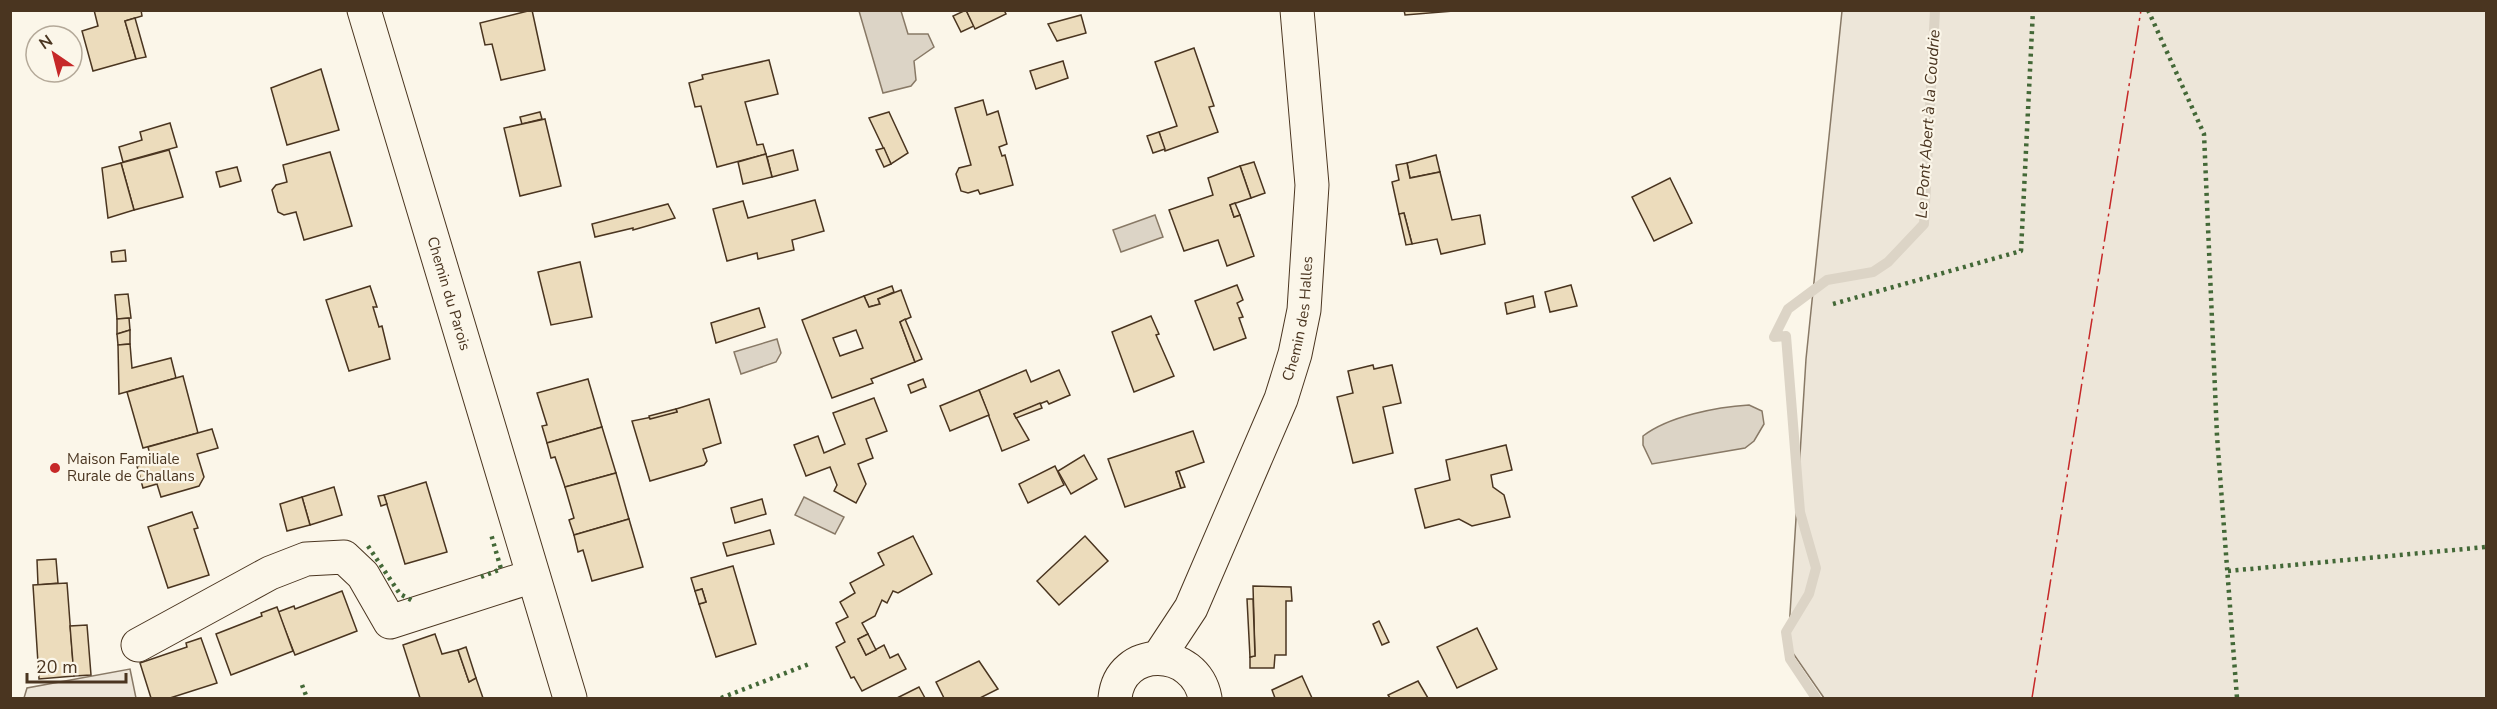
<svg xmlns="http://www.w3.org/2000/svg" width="2497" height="709" viewBox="0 0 2497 709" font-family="'Nunito Sans',sans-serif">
<rect width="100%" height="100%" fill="#fbf6e9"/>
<g fill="#ede6d9" stroke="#887966" stroke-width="1.5">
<polygon points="1842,11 2486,11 2486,698 1824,698 1788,646 1806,359"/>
<polygon points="130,669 136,698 24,698 27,688"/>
</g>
<g fill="#dcd4c6" stroke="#887966" stroke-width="1.5">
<polygon points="859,11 901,11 908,34 928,34 934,47 914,61 916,80 911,86 883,93"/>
<polygon points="1155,215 1163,237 1121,252 1113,230"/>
<polygon points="777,339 781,353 776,362 741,374 734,352"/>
<path d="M 1749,405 L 1762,411 L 1764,424 L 1754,441 L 1745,448 L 1652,464 L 1643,445 L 1643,436 C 1669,416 1717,407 1749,405 Z"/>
<polygon points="804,497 844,517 835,534 795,515"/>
</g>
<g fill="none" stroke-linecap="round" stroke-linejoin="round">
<polyline stroke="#dcd4c6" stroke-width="10" points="1816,698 1790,659 1786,632 1809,594 1816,568 1800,512 1786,336 1774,337 1788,309 1827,280 1873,272 1888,262 1924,224 1935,10"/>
</g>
<g fill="#ecdcbc" stroke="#4a3520" stroke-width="1.5" fill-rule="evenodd">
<polygon points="94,10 141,10 142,16 125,21 136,59 93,71 82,31 98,26"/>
<polygon points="532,10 545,70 501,80 492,44 485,45 480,23"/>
<polygon points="966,10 974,26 961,32 953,16"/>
<polygon points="966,10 1004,10 1006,14 975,29"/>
<polygon points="1404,10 1453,10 1453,11 1405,15"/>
<polygon points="1081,15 1086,33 1057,41 1048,24"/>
<polygon points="135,18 146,57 136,59 125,21"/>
<polygon points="1194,48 1214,106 1209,107 1218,132 1165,151 1159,132 1177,126 1155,62"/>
<polygon points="769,60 778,94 745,102 757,145 763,144 766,154 717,167 701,106 695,107 689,83 703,79 702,75"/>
<polygon points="1063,61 1068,78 1036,89 1030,71"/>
<polygon points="321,69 339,130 287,145 271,88"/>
<polygon points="983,100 987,115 998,111 1007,144 999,147 1002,156 1005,155 1013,185 980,194 978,190 968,193 961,191 956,174 959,168 971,165 955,108"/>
<polygon points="540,112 542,119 522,124 520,117"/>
<polygon points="889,112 908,153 891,164 869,118"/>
<polygon points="545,119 561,186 520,196 504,128"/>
<polygon points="170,123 177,147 123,162 119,147 142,140 140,132"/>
<polygon points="1159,132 1165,149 1153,153 1147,136"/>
<polygon points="884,148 891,164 884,167 876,150"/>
<polygon points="169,150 183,197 134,210 121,163"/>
<polygon points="793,150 798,170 772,177 767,157"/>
<polygon points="330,152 352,226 304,240 296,212 284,215 278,212 272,190 276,185 287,182 283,165"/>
<polygon points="766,154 772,177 743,184 738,162"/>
<polygon points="1436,155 1440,172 1410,178 1407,163"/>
<polygon points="1254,162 1265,193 1251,198 1240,166"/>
<polygon points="121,163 134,210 108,218 102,168"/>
<polygon points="1407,163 1410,178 1440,172 1452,220 1480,215 1485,244 1441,254 1437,239 1412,244 1404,213 1399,214 1392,182 1399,180 1396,165"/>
<polygon points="1240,166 1251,198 1230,205 1234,217 1240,215 1254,256 1227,266 1218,240 1184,251 1169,210 1213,195 1208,178"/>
<polygon points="237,167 241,181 220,187 216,172"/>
<polygon points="1670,178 1692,223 1654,241 1632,197"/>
<polygon points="815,200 824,231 792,240 794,250 758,259 757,253 727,261 713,209 743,201 748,218"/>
<polygon points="1235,203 1240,215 1234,217 1230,205"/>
<polygon points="668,204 675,218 633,230 633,228 595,237 592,224"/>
<polygon points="1404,213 1412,244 1406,245 1399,214"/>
<polygon points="125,250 126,261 112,262 111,252"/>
<polygon points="580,262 592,317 551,325 538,272"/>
<polygon points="1237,285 1243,300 1237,303 1243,317 1239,318 1246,338 1214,350 1195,301"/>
<polygon points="1571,285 1577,306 1550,312 1545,292"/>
<polygon points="370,286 377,307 373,307 379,327 382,326 390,359 349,371 326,300"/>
<polygon points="892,286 894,292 878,299 880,304 869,307 864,296"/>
<path d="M 901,290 L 911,317 L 900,322 L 915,362 L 871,379 L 873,383 L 832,398 L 802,320 L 864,296 L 869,307 L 880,304 L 878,299 ZM 856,330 L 863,348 L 840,356 L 833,338 Z"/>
<polygon points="128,294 131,318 117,319 115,295"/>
<polygon points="1533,296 1535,307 1507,314 1505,303"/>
<polygon points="759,308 765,327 716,343 711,323"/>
<polygon points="1151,316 1159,334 1156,335 1174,376 1134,392 1112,332"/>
<polygon points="129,318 130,330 117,334 117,319"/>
<polygon points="905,319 922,359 915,362 900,322"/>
<polygon points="130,330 130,344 118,345 117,334"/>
<polygon points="130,344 132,368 171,358 176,378 119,394 118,345"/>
<polygon points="1373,365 1374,369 1392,365 1401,403 1383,407 1393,453 1353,463 1337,397 1353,393 1348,371"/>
<polygon points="1026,370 1031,382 1059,370 1070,395 1049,404 1047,401 1014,414 1029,440 1002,451 979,390"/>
<polygon points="183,376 198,433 143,448 127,392"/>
<polygon points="588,379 602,427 547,443 542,426 547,425 537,393"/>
<polygon points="923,379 926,387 911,393 908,385"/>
<polygon points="979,390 989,415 950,431 940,406"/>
<polygon points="874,398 887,431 866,439 873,458 858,464 866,484 856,503 834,491 837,485 830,467 806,476 794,445 818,436 824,453 845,444 833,413"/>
<polygon points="709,399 721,443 703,449 707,461 704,465 650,481 632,421 677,412 676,409"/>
<polygon points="1040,403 1042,408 1016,418 1014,414"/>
<polygon points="676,409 677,412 650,419 649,416"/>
<polygon points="602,427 616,473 565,487 555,457 551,458 547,443"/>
<polygon points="212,429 218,448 197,454 204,477 199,486 161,497 157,484 143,488 137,466 152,462 148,447"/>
<polygon points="1193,431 1204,462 1176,472 1181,488 1125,507 1108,459"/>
<polygon points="1506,445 1512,470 1491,475 1493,487 1504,495 1510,517 1472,526 1459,519 1425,528 1415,489 1450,480 1446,460"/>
<polygon points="1084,455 1097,479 1071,494 1058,471"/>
<polygon points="1055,466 1064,485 1028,503 1019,484"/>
<polygon points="1179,471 1185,487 1181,488 1176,472"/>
<polygon points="616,473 629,519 574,535 569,520 574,518 565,487"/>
<polygon points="426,482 447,552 405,564 384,495"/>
<polygon points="334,487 342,515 310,525 302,497"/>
<polygon points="384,495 387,504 381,506 378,496"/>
<polygon points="302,497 310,525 287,531 280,504"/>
<polygon points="762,499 766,514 735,523 731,508"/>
<polygon points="192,512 198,528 194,529 209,575 168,588 148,527"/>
<polygon points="629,519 643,567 592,581 583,550 578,552 574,535"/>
<polygon points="770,530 774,544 727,556 723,543"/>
<polygon points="913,536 932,574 898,593 893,591 887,603 882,600 875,616 862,623 868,634 858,639 866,655 884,645 890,658 898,654 906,669 862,691 854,677 851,678 836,647 845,642 836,623 848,617 840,602 855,593 850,583 884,565 878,553"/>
<polygon points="1085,536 1108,561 1059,605 1037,581"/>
<polygon points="56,559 58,583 38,585 37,560"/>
<polygon points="733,566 756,644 716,657 699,604 706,602 702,589 695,591 691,578"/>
<polygon points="67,583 74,676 39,679 33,585"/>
<polygon points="1253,586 1291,587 1292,601 1286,601 1286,655 1275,655 1274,668 1250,668 1250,657 1255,656"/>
<polygon points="702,589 706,602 699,604 695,591"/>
<polygon points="342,591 357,631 295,655 278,612 294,606 295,609"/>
<polygon points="1247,599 1253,599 1255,656 1250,657"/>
<polygon points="277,607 293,651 231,675 216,634 262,616 261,613"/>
<polygon points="1379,621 1389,642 1382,645 1373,624"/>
<polygon points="87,625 91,675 74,676 70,626"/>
<polygon points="1477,628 1497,669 1457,688 1437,647"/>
<polygon points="435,634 442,654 458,650 469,682 476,678 483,698 420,698 403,645"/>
<polygon points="868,634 876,650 866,655 858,639"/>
<polygon points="201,638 217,683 170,698 151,698 140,663 187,647 186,643"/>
<polygon points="466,647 476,678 469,682 458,650"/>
<polygon points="979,661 998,689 980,698 944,698 936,682"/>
<polygon points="1302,676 1312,698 1275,698 1272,690"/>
<polygon points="1418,681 1428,698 1390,698 1388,695"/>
<polygon points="919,687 925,698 897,698"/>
</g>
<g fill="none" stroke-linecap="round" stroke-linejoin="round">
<defs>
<g id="minor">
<path id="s1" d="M 364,10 L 570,698"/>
<polyline points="138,645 270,573 306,559 344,557 363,575 390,622 533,576"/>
<path id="s2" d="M 1158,658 L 1191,608 L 1281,399 L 1295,354 L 1304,310 L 1312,185 L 1297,10"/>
<path d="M 1115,698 C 1120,645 1195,646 1205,698"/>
</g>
</defs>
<use href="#minor" stroke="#4a3520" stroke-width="35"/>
<use href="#minor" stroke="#fbf6e9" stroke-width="33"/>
<g stroke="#436837" stroke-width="4.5" stroke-dasharray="3 4.5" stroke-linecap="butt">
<polyline points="2148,10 2204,134 2217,436 2237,698"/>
<polyline points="1833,304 2021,251 2033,10"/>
<polyline points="368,546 400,594 413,601"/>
<polyline points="2228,571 2486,547"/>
<polyline points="481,577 501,569 491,534"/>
<polyline points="302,685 307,698"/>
<polyline points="721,698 809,664"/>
</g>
<polyline stroke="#c62828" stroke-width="1.5" stroke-dasharray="21 4.5 3 4.5" stroke-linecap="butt" points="2032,698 2141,10"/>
</g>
<circle fill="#c62828" stroke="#fbf6e9" stroke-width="2" cx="55" cy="468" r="6"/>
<g text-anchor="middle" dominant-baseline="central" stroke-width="4.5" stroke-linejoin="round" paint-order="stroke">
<g font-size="15" fill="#4a3520" stroke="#fbf6e9">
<text stroke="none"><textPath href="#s1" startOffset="296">Chemin du Parois</textPath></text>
<text stroke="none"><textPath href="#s2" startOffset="370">Chemin des Halles</textPath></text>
</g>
<g font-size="15" fill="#4a3520" stroke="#fbf6e9" text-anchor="start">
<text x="67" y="459">Maison Familiale<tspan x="67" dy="17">Rurale de Challans</tspan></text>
</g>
<g font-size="16" font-style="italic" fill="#4a3520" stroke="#fbf6e9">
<text transform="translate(1928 124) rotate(-86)">Le Pont Abert à la Coudrie</text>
</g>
</g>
<rect width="2497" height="709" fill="none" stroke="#4a3520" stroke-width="24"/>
<g transform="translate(54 54) rotate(325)"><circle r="28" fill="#fbf6e9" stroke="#b4a999" stroke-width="1.5"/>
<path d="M0-4.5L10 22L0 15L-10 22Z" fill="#c62828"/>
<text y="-9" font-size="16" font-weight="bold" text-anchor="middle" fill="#4a3520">N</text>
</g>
<path d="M27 673v9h99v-9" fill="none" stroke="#4a3520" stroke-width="3"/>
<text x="36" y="673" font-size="18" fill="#4a3520" stroke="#fbf6e9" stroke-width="4.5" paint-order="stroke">20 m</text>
</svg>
